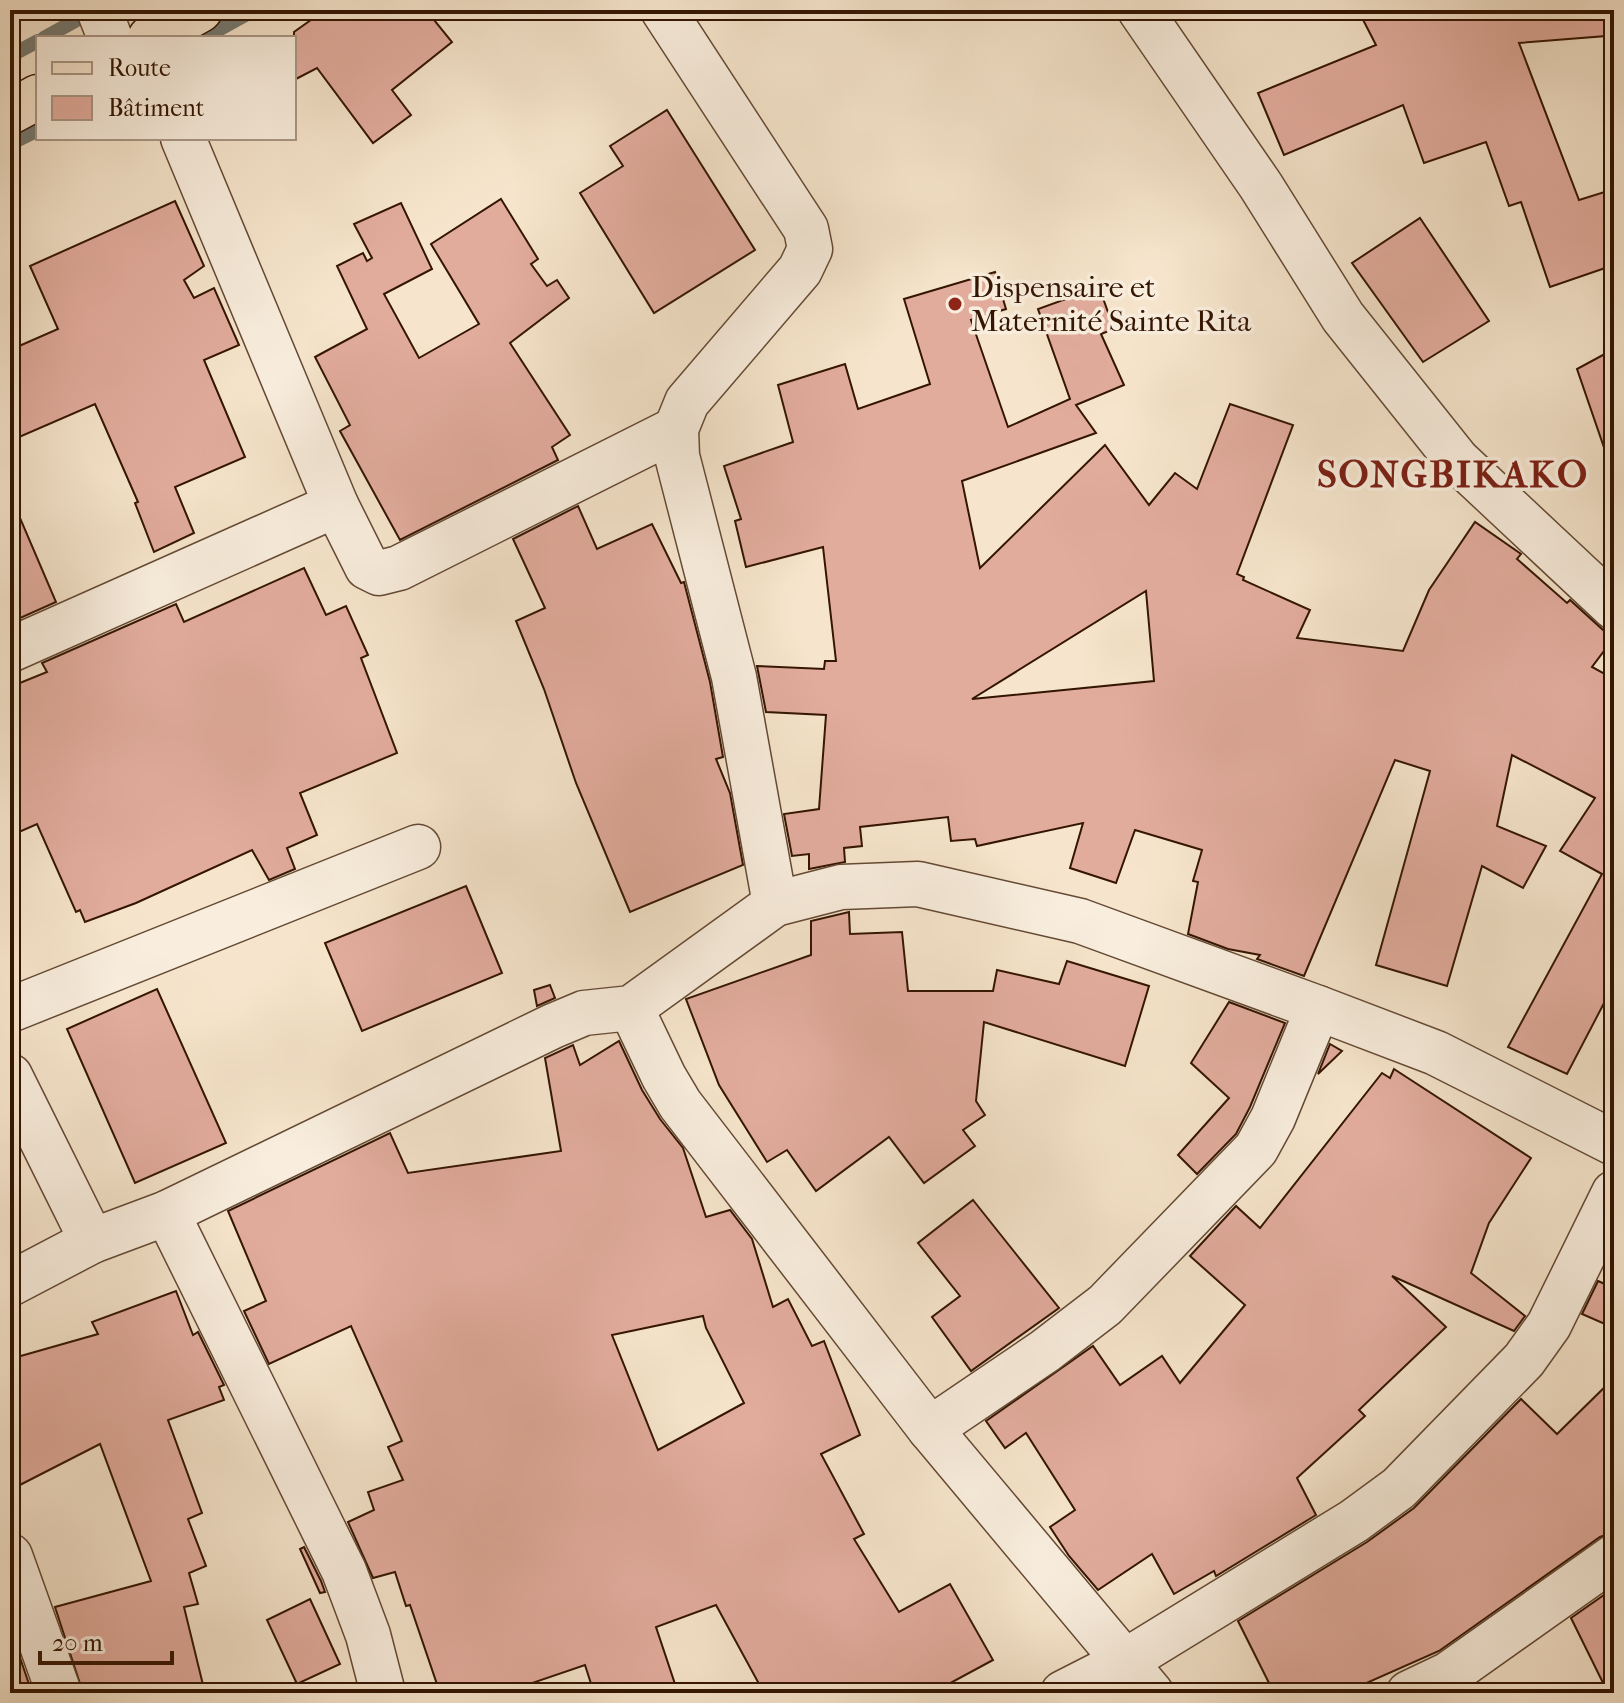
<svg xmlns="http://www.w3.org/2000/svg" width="1624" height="1703" viewBox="0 0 1624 1703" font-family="'IM FELL French Canon',serif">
<rect width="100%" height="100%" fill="#f6e5cc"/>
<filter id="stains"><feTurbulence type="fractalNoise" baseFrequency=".0025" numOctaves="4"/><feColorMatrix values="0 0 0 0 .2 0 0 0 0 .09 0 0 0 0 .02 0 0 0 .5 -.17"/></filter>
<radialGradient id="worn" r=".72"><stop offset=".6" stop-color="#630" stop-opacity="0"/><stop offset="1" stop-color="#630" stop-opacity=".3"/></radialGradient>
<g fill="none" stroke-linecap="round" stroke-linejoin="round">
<g stroke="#747a73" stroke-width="14">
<polyline points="44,38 82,17"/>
<polyline points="204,38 254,10"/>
<polyline points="10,56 38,41"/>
<polyline points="10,144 38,130"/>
</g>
</g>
<g fill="#e2ac9d" stroke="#341502" stroke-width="2" fill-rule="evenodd">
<polygon points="325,10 426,10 452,42 392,90 411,115 373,143 317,68 294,80 294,32"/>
<polygon points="1358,10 1605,10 1606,36 1519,43 1579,200 1614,189 1614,265 1550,287 1521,202 1509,206 1486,142 1424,163 1403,105 1284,155 1258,93 1376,45"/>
<polygon points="667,110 755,250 654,313 580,193 623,166 610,146"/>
<polygon points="501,199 538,259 531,264 547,286 557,280 569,298 510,343 570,435 552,447 558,460 400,540 340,431 350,425 315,357 367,329 337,266 363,253 367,261 372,258 354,224 401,203 432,269 384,294 419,358 479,324 431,244"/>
<polygon points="175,201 204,266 184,280 194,298 214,288 239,345 204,360 245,457 175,487 194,533 154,552 135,503 138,502 95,404 10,441 10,350 58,329 30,266"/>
<polygon points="1420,218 1489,321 1423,362 1352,263"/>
<path d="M 995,272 L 1006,309 L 971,320 L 1008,427 L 1070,399 L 1038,309 L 1099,287 L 1114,329 L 1101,334 L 1124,385 L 1076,405 L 1096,433 L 962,481 L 980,568 L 1105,445 L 1149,505 L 1175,473 L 1197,489 L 1230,404 L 1293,425 L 1237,574 L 1244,577 L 1243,580 L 1310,610 L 1297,638 L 1403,651 L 1429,590 L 1475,522 L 1521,554 L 1517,559 L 1567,603 L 1570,600 L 1613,639 L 1592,667 L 1614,679 L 1614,984 L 1567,1074 L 1508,1047 L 1602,874 L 1560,851 L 1595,798 L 1512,755 L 1497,826 L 1546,846 L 1523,888 L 1482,866 L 1447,986 L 1376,965 L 1430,771 L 1395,760 L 1304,976 L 1257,959 L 1260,955 L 1228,949 L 1188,934 L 1198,882 L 1193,881 L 1202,850 L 1135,830 L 1116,883 L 1070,868 L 1083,823 L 977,846 L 975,839 L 951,841 L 948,817 L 860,827 L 862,846 L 844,848 L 845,862 L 809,869 L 809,854 L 792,856 L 784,814 L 819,809 L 826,715 L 766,712 L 757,666 L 824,669 L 825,661 L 836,661 L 823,547 L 746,567 L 735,521 L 741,519 L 724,466 L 793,442 L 778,385 L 845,364 L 858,409 L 930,384 L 904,299 ZM 1146,591 L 1154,681 L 972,699 Z"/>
<polygon points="1614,349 1614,458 1608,459 1577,369"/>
<polygon points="11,497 56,602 18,619 10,604"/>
<polygon points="578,506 597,549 652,524 681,583 684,582 710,682 723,757 716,759 730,793 743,865 630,912 576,783 544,689 516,621 545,608 513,539"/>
<polygon points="304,568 326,615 346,606 368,655 361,658 397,753 300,793 317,835 287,848 295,869 269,880 252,850 136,903 85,922 80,910 76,912 37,824 10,836 10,687 47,672 42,663 176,604 184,622"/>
<polygon points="466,886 502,973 362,1031 325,943"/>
<polygon points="849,912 850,934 902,932 908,991 993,991 997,970 1059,984 1067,961 1149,986 1125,1066 984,1022 976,1101 985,1115 963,1130 975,1146 924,1183 889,1137 816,1191 787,1150 767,1162 719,1085 686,999 811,955 811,921"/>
<polygon points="550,985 555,998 537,1006 534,990"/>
<polygon points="157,989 226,1143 135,1183 67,1029"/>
<polygon points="1229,1002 1285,1023 1250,1107 1236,1134 1197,1174 1178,1155 1229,1098 1191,1063"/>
<path d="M 619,1041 L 642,1090 L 660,1119 L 683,1148 L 706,1217 L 730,1210 L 752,1239 L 773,1307 L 788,1299 L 812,1346 L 824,1341 L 860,1435 L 821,1454 L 864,1534 L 854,1539 L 899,1612 L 950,1584 L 993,1660 L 932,1693 L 764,1693 L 716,1605 L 656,1627 L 678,1693 L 594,1693 L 585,1665 L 503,1693 L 440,1693 L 410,1605 L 406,1606 L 395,1572 L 373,1578 L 348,1522 L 374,1510 L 368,1492 L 403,1480 L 388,1447 L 402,1441 L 351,1326 L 269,1364 L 244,1311 L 266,1301 L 228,1211 L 390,1133 L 408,1173 L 561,1151 L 545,1058 L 573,1045 L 580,1065 ZM 703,1316 L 706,1328 L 744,1403 L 658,1450 L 612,1335 Z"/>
<polygon points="1330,1044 1342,1051 1318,1074"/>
<polygon points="1394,1069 1531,1158 1489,1223 1471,1273 1525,1316 1514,1331 1392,1276 1446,1327 1359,1410 1365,1416 1297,1478 1316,1515 1216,1576 1214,1571 1174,1594 1152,1554 1098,1590 1069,1556 1050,1527 1075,1510 1026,1433 1005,1448 986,1421 1093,1346 1120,1385 1162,1356 1180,1383 1245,1305 1190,1256 1236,1206 1260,1228 1382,1073 1390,1078"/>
<polygon points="973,1200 1059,1308 971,1371 932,1317 960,1296 918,1243"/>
<polygon points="1598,1281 1614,1288 1614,1328 1582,1314"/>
<polygon points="176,1291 193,1335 198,1332 224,1385 219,1387 224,1400 168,1420 202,1513 188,1519 206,1566 189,1573 198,1604 184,1607 205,1693 83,1693 55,1607 151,1581 100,1444 10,1490 10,1359 98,1334 92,1322"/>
<polygon points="1614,1378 1614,1532 1600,1537 1439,1651 1344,1693 1274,1693 1238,1621 1367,1542 1414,1508 1521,1399 1557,1434"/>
<polygon points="304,1547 321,1581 325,1592 320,1593 300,1549"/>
<polygon points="1614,1588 1614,1693 1608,1693 1571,1618"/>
<polygon points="310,1599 340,1664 297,1684 267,1620"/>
<polygon points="16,1646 32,1693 10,1693 10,1647"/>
</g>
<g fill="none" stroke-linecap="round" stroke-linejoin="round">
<defs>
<g id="minor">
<polyline points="99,10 110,38"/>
<polyline points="663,10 806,229 810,249 800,270 687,402 676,429 677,456 734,677 775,904"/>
<polyline points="1140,10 1261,186 1343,317 1457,460 1614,607"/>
<polyline points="183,138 336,505 367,567 379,573 399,568 676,429"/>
<polyline points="10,650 336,505"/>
<polyline points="631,1008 664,1077 680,1104 930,1429 1151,1693"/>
<polyline points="10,1010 418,847"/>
<polyline points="10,1076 92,1241"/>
<polyline points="167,1213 344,1571 368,1635 383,1693"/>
<polyline points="10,1284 92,1241 167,1213 553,1026 584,1013 631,1008 775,904 841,887 918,884 1080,921 1318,1008 1436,1053 1614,1143"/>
<polyline points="930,1429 1045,1351 1105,1305 1256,1149 1273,1118 1318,1008"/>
<polyline points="10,1556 59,1693"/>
<polyline points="1063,1693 1124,1662 1354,1521 1399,1488 1524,1360 1549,1325 1614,1193"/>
<polyline points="1409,1693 1449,1674 1614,1557"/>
</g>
<g id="major">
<polyline points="150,38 200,10"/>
<polyline points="10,112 38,97"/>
</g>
</defs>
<use href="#minor" stroke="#644934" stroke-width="47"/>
<use href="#major" stroke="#341502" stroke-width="47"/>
<use href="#minor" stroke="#f9eede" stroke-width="44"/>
<use href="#major" stroke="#f6e5cc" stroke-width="44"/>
</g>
<circle fill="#8f2418" stroke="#f9eede" stroke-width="3" cx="955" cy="304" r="8"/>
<g text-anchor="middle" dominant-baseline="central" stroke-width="7" stroke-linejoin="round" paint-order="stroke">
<g font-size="30" fill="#341502" stroke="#f9eede" text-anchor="start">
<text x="971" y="287">Dispensaire et<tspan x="971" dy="34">Maternité Sainte Rita</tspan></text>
</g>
<g font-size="38" font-weight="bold" letter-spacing="2" fill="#7a1f14" stroke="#f9eede">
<text x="1453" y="474">SONGBIKAKO</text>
</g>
</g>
<rect width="1624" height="1703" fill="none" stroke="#f6e5cc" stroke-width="40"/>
<rect x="12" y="12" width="1600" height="1679" fill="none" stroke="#341502" stroke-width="4"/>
<rect x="20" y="20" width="1584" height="1663" fill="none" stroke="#341502" stroke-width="2"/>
<rect x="36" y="36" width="260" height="104" fill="#f9eede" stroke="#aa9786" stroke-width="2"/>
<rect x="52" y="62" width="40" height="12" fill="#f6e5cc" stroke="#aa9786" stroke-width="2"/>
<text x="108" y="76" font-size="24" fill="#341502">Route</text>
<rect x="52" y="96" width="40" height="24" fill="#e2ac9d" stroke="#aa9786" stroke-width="2"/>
<text x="108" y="116" font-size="24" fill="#341502">Bâtiment</text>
<path d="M40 1651v12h132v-12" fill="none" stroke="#341502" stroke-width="4"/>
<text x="52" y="1651" font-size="24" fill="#341502" stroke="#f9eede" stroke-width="6" paint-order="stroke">20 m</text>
<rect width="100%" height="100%" filter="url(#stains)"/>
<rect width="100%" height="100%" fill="url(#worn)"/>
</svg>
